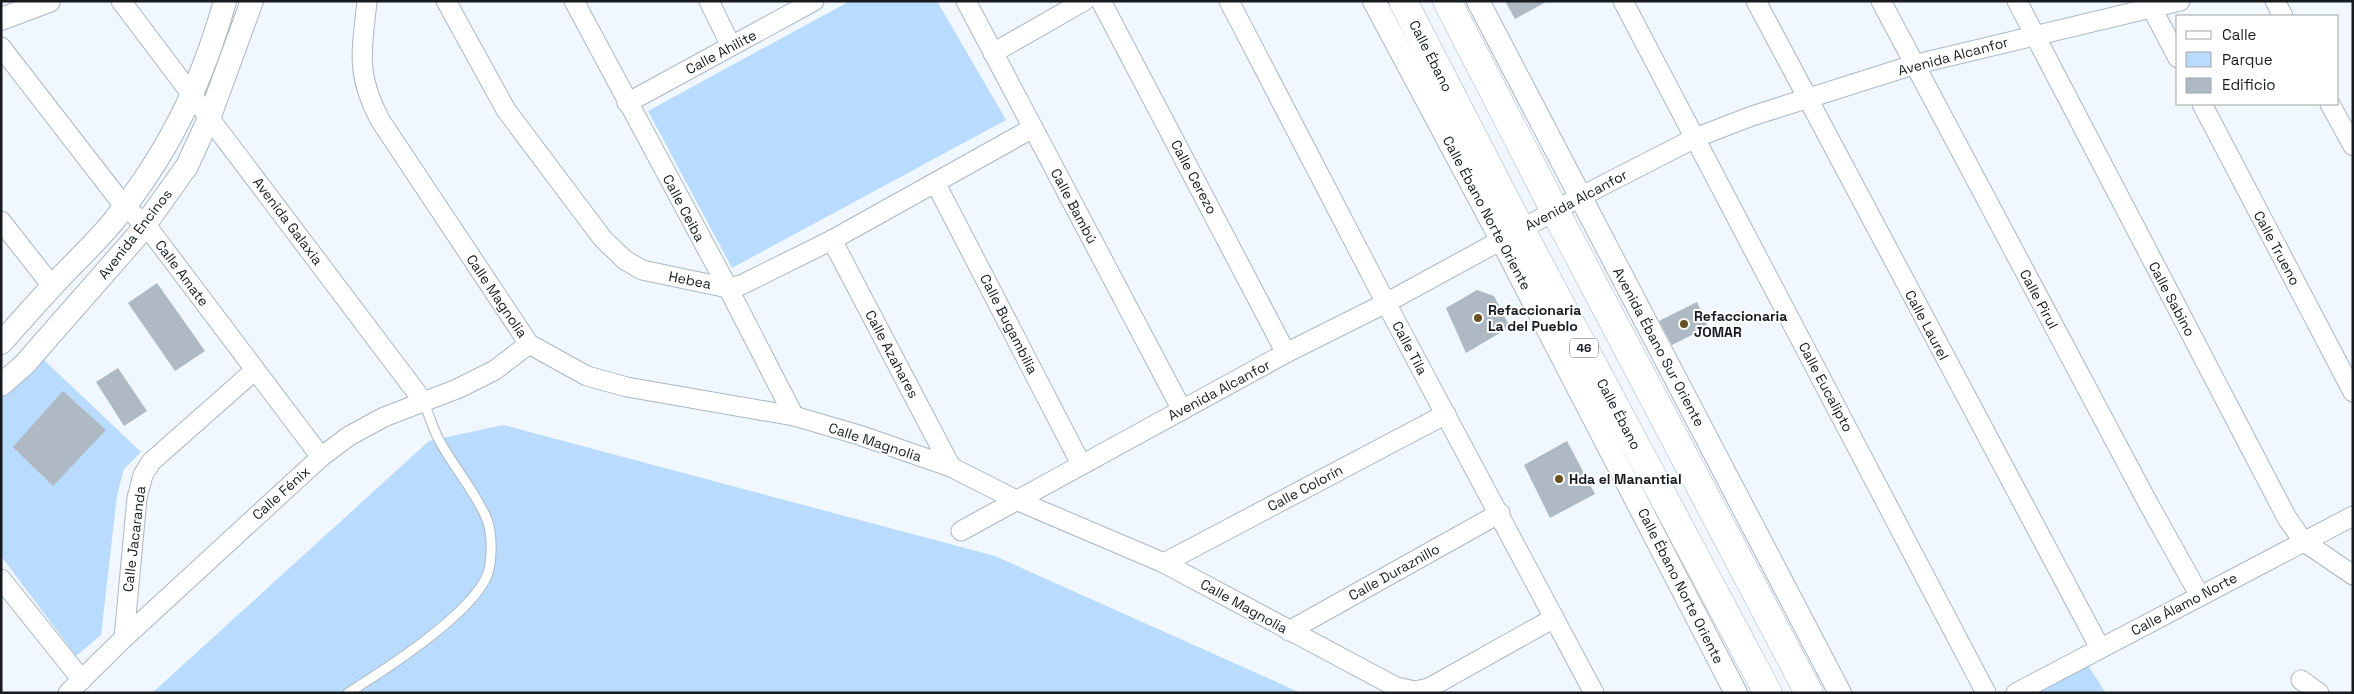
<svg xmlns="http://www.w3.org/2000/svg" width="2354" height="694" viewBox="0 0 2354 694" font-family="'Space Grotesk',sans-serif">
<rect width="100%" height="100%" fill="#f0f7fe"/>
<g fill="#b9dcfe">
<polygon points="850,1 937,1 1006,120 732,268 648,111"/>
<polygon points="43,359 141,452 124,469 117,495 101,635 76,656 1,556 1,398"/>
<polygon points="503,425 995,556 1301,693 152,693 429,441"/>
<polygon points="2087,664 2106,693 2034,693"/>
</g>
<g fill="#aeb9c4">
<polygon points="1505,1 1548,1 1515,19"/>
<polygon points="157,283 205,351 175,371 128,303"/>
<polygon points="1477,290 1494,296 1510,327 1466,353 1446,308"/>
<polygon points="1697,302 1708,327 1672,345 1659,321"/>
<polygon points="118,368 147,411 124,426 96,382"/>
<polygon points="63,391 106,430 53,486 13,447"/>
<polygon points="1567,441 1595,494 1550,518 1524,465"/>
</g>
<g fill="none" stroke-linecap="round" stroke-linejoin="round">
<defs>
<path id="service" d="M 348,693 C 386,669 464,619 485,580 C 493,566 493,532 486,517 C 473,488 451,464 437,436 C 432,425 428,412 423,401"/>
<g id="minor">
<polyline points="121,1 423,401"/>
<path d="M 367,1 C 362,52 355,72 380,120 L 529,344 L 587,376 L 627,387 L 794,416 L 859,435 L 951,467 L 1016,500 L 1164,563 L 1396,687 L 1415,691 L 1429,688 L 1554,618"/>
<polyline points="446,1 506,110 603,239 625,260 642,270 661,274 728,288 741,285 832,240 1033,128"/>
<polyline points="574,1 728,288 794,416"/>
<polyline points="709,1 731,46"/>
<polyline points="966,1 1182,410"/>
<polyline points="1101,1 1286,353"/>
<polyline points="1229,1 1386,303 1594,693"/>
<polyline points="1623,1 1986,693"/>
<polyline points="1756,1 2100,648"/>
<polyline points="1881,1 2148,503 2200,596"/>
<polyline points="2017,1 2287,518 2303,541 2353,575"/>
<polyline points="2148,1 2178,58"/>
<polyline points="2275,1 2283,16"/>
<polyline points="1,47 124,206 146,225 321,457"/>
<polyline points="993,53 1084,1"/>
<polyline points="627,103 814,1"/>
<polyline points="2202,104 2353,392"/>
<polyline points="2330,104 2353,146"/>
<polyline points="936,184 1081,464"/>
<polyline points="1,221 52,286"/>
<polyline points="832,240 951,467"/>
<polyline points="961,531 1286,353 1386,303 1580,197 1695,138 1752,116 1913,65 2180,1"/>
<polyline points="1164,563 1446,414"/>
<polyline points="1,579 82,680"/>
<polyline points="1289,631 1500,513"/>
<polyline points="124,638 137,498 143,475 151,462 255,370"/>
<polyline points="2301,680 2319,693"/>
<polyline points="68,693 124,638 321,457 349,436 384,417 457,389 495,370 529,344"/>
<polyline points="2016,693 2353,516"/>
</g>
<g id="tertiary">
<polyline points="1374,1 1502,241 1736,693"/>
<polyline points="1478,1 1840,693"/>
<polyline points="1,19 49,1"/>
<path d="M 1,343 C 21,321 40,299 60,278 C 77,260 96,242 112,223 C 168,154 201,86 225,1"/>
<polyline points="1,385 24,365 137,236 187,166 210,116 252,1"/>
</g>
<g id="primary">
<polyline points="1403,1 1521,230 1768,693"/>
<polyline points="1447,1 1555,211 1809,693"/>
</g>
</defs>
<use href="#service" stroke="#acb7c2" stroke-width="11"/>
<use href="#minor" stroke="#acb7c2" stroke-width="21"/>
<use href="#tertiary" stroke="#acb7c2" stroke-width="24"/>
<use href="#primary" stroke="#acb7c2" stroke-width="29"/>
<use href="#service" stroke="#fff" stroke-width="9"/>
<use href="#minor" stroke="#fff" stroke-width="19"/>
<use href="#tertiary" stroke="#fff" stroke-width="22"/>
<use href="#primary" stroke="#fff" stroke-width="28"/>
</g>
<g fill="#695222" stroke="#fff" stroke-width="2">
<circle cx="1478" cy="318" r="5"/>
<circle cx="1684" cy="324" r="5"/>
<circle cx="1559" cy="479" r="5"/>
</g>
<g text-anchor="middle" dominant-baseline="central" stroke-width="4" stroke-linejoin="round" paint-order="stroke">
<rect fill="#fff" stroke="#5d5f62" stroke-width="1" x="1570" y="338.5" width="28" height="19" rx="4"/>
<g font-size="12" font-weight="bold" fill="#171b1f">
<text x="1584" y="348">46</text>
</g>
<g font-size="14" fill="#171b1f" stroke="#fff">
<text transform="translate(721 52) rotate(-28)">Calle Ahilite</text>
<text transform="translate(1431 56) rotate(63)">Calle Ébano</text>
<text transform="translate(1953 56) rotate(-15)">Avenida Alcanfor</text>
<text transform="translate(1194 177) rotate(62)">Calle Cerezo</text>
<text transform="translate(1576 200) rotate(-28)">Avenida Alcanfor</text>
<text transform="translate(1074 206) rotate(62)">Calle Bambú</text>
<text transform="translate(684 208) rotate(62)">Calle Ceiba</text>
<text transform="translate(1487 213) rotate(62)">Calle Ébano Norte Oriente</text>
<text transform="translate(288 221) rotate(53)">Avenida Galaxia</text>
<text transform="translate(135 234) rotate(-52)">Avenida Encinos</text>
<text transform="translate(2277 248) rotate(62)">Calle Trueno</text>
<text transform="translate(182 273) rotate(53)">Calle Amate</text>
<text transform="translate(690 280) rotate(11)">Hebea</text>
<text transform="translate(497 296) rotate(56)">Calle Magnolia</text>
<text transform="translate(2039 299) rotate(62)">Calle Pirul</text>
<text transform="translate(2172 299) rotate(62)">Calle Sabino</text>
<text transform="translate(1009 324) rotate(63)">Calle Bugambilia</text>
<text transform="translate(1927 325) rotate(62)">Calle Laurel</text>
<text transform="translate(1659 347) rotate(62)">Avenida Ébano Sur Oriente</text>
<text transform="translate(1410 348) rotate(62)">Calle Tila</text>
<text transform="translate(892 354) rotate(62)">Calle Azahares</text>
<text transform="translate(1826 387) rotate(62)">Calle Eucalipto</text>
<text transform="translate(1219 390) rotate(-28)">Avenida Alcanfor</text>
<text transform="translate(1619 414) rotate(62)">Calle Ébano</text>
<text transform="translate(875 442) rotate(18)">Calle Magnolia</text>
<text transform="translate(1305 488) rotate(-28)">Calle Colorín</text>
<text transform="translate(281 493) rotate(-42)">Calle Fénix</text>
<text transform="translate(134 539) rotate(-83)">Calle Jacaranda</text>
<text transform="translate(1394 572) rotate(-29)">Calle Duraznillo</text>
<text transform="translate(1681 586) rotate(63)">Calle Ébano Norte Oriente</text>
<text transform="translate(2184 604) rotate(-28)">Calle Álamo Norte</text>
<text transform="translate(1244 606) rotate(29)">Calle Magnolia</text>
</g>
<g font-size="14" font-weight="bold" fill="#171b1f" stroke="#fff" text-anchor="start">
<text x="1488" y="310">Refaccionaria<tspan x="1488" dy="16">La del Pueblo</tspan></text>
<text x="1694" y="316">Refaccionaria<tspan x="1694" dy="16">JOMAR</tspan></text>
<text x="1569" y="479">Hda el Manantial</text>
</g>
</g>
<rect width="2354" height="694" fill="none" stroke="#171b1f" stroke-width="5"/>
<rect x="2176" y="15" width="162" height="90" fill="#ffffff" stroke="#a2a4a5"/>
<rect x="2186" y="31" width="25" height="8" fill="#ffffff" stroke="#a2a4a5"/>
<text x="2222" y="40" font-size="15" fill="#171b1f">Calle</text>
<rect x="2186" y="52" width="25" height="15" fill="#b9dcfe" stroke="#a2a4a5"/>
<text x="2222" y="65" font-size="15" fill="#171b1f">Parque</text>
<rect x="2186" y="78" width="25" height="15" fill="#aeb9c4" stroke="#a2a4a5"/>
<text x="2222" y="90" font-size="15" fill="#171b1f">Edificio</text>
</svg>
